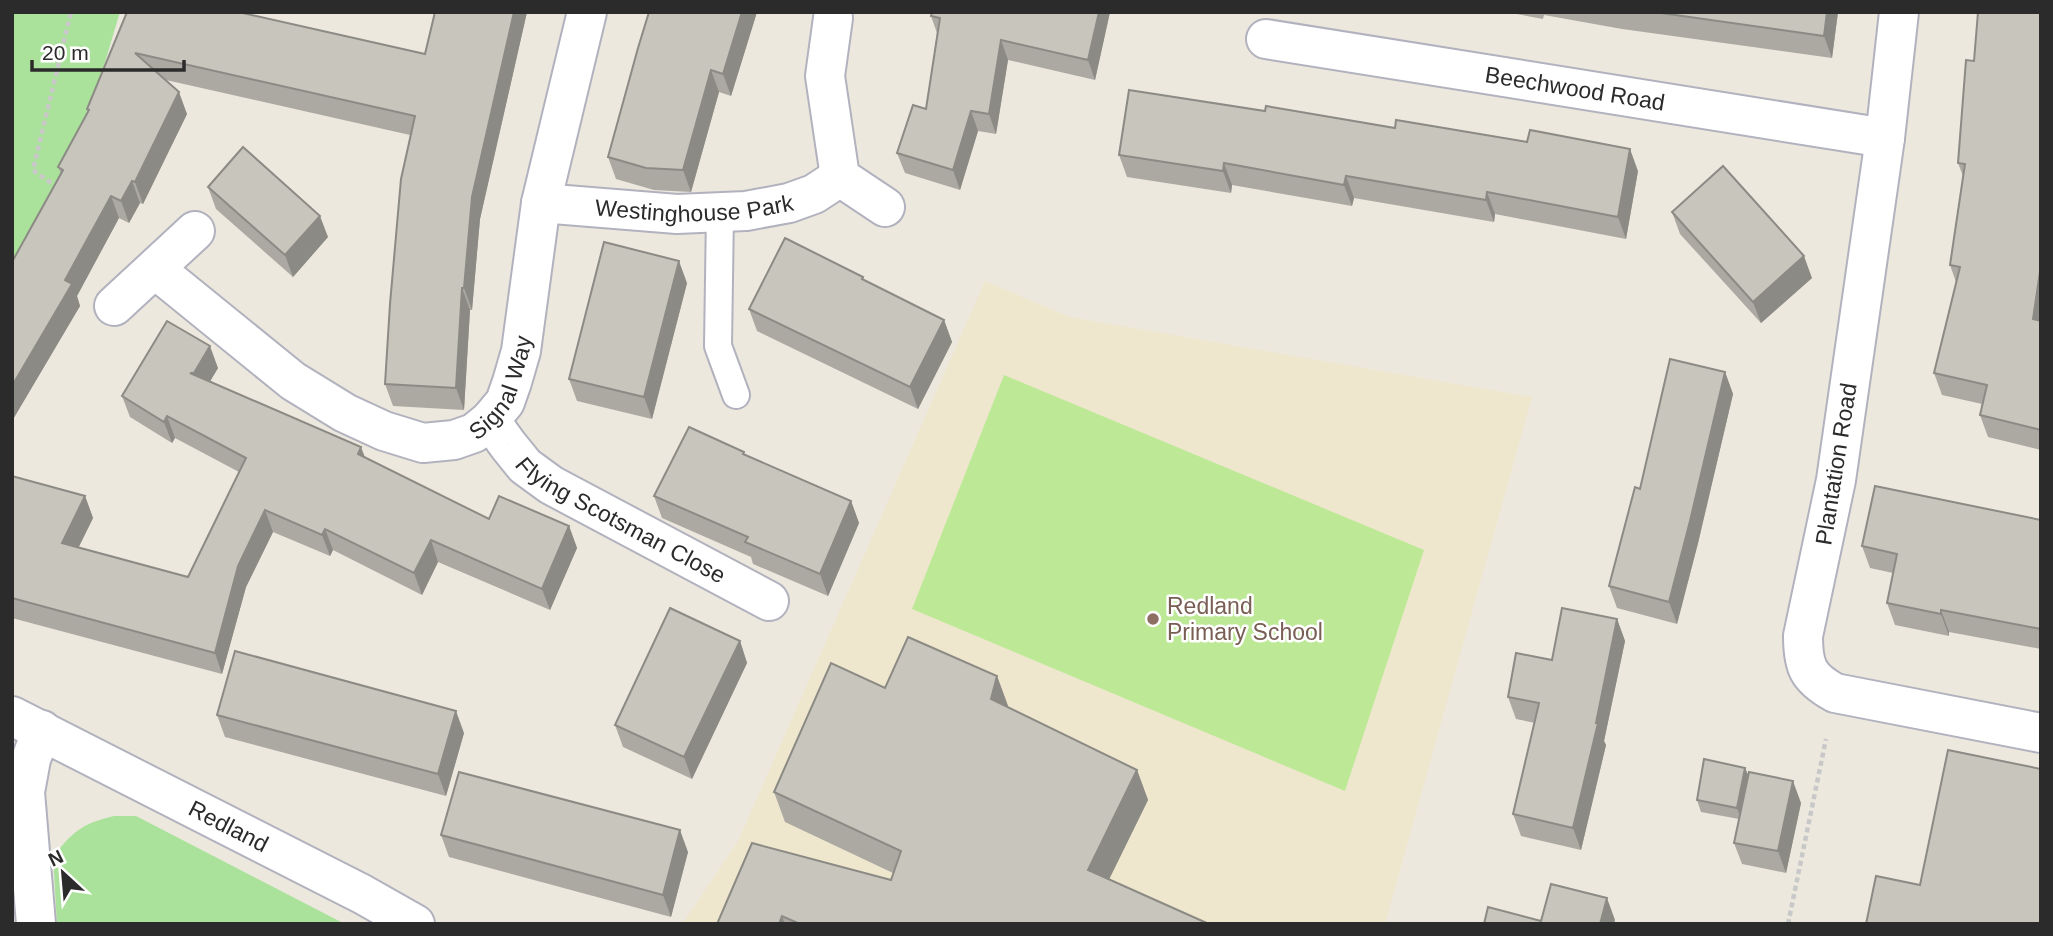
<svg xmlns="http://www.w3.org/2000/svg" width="2053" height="936" viewBox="0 0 2053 936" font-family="Arial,sans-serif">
<rect width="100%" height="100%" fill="#ede8de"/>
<polygon fill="#eee7ce" points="985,281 1070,317 1532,397 1385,924 682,924 738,841"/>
<g fill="#abe29b">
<polygon points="12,12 120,12 82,139 12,281"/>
<path d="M 114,816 L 136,816 L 345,924 L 57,924 L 53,856 C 74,831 81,824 114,816 Z"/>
</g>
<polygon fill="#bde997" points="1004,375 1424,550 1345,791 912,609"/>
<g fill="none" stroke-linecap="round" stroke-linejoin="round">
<defs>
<polyline id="lane" points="720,212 718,346 736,395"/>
<g id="street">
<path d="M 1899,12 L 1885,138 L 1836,480 L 1803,636 C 1803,667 1808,678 1835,693 L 2041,733"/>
<polyline points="833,18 825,76 840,177 885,207"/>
<path id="s1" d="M 1266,39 L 1885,138"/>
<path id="s2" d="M 541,203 L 677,214 L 746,211 L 789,203 L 814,194 L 840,177"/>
<path id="s3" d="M 155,269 L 293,381 L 345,413 L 384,431 L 423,443 L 454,440 L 474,433 L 490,420 L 505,402 L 512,382 L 521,351 L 541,203 L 587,12"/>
<polyline points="114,306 195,231"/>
<path id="s4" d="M 490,420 L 508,445 L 525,466 L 551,485 L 769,601"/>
<path id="s5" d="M 12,716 L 362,894 L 415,924"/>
<polyline points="36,924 25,792 31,759 42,730"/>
</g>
</defs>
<use href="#lane" stroke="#b1b2be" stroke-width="30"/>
<use href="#street" stroke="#b1b2be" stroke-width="42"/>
<g stroke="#c8c8c8" stroke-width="4.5" stroke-dasharray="5 3.5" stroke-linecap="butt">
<polyline points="58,188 33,170 71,12"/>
<polyline points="1788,924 1826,739"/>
</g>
<use href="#lane" stroke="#fff" stroke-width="26"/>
<use href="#street" stroke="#fff" stroke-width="38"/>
</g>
<g fill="#aca9a3">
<polygon points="435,12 527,12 480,219 472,310 470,310 464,410 393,406 385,384 410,135 166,80 187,114 143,204 140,203 129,223 119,218 77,296 80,306 12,421 12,262 61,174 58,167 88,112 87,109 122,25 425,54"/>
<polygon points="757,12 731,96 719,92 691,192 654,190 616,179 608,157"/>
<polygon points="1110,12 1095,80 1008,60 996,134 978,131 960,190 905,173 897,153 926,109 937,33 931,16"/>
<polygon points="1506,12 1838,12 1832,58 1622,29 1544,15 1543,19"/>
<polygon points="2041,12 2041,450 1988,437 1980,415 1982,404 1942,395 1934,373 1956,282 1950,265 1963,176 1958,163 1974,61"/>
<polygon points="1119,155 1638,171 1626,239 1495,214 1494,222 1354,198 1352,206 1232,185 1231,193 1127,177"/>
<polygon points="208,187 328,237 293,277 216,209"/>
<polygon points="1672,212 1812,278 1761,323 1680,234"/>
<polygon points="863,277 864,280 944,320 952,342 918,409 757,331 749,309"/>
<polygon points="687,283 652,419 577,401 569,379"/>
<polygon points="167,321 218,368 210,381 489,519 569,526 577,548 550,610 438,562 422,595 333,550 330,556 273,532 246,587 222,674 12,618 12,476 85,496 93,518 78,548 188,577 239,472 175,438 172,443 130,417 122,396"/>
<polygon points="1725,372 1733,394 1698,543 1677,624 1617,608 1609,586 1640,489"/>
<polygon points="746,455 851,501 859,523 828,596 753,564 751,557 662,518 654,496"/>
<polygon points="2041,520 2041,649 1949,632 1949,636 1895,625 1887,603 1893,573 1870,568 1862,546"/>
<polygon points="1617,619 1625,641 1604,741 1606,745 1581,850 1521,836 1513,814 1535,723 1516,719 1508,697 1552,660"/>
<polygon points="740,641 747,663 692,779 623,747 615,725"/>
<polygon points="997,676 1008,706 1008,708 1137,770 1148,800 1109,879 1209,924 717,924 891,880 893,873 785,822 774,792 885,688"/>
<polygon points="217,715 464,733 446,796 225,737"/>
<polygon points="1745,768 1748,775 1801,803 1786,873 1742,864 1734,843 1739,819 1701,812 1697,800"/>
<polygon points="441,835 688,852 671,917 449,857"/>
</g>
<g fill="#8c8a84">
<polygon points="514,12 527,12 480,219 472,310 464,288 472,197"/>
<polygon points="742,12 757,12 731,96 723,74"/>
<polygon points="1099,12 1110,12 1095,80 1088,60"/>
<polygon points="1827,12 1838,12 1832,58 1824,36"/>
<polygon points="1001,40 1008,60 996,134 989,114"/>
<polygon points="711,70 719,92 691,192 683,170"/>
<polygon points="179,92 187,114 143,204 135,182"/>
<polygon points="971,111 978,131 960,190 953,170"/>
<polygon points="1630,149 1638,171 1626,239 1618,217"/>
<polygon points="1224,163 1232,185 1231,193 1223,171"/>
<polygon points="1346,176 1354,198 1352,206 1344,185"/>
<polygon points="132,181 140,203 129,223 121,201"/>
<polygon points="1487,192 1495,214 1494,222 1486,200"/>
<polygon points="111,196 119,218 77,296 80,306 12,421 12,386 65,280"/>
<polygon points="320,216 328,237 293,277 285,255"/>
<polygon points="1804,256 1812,278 1761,323 1753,302"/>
<polygon points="679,261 687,283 652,419 644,397"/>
<polygon points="2041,265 2041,341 2033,319"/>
<polygon points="462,288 470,310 464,410 456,388"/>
<polygon points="944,320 952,342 918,409 910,387"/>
<polygon points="210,346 218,368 202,395 194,373"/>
<polygon points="1725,372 1733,394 1698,543 1677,624 1669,602"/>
<polygon points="167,416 175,438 172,443 164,422"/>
<polygon points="361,447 369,468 358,454"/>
<polygon points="85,496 93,518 70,565 62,543"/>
<polygon points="851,501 859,523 828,596 820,574"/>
<polygon points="265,510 273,532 246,587 222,674 215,653 238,566"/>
<polygon points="569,526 577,548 550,610 542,589"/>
<polygon points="325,529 333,550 330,556 322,535"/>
<polygon points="431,540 438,562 422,595 414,573"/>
<polygon points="1941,610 1949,632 1949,636 1941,614"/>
<polygon points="1617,619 1625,641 1604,741 1606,745 1581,850 1573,828"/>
<polygon points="740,641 747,663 692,779 684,757"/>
<polygon points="997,676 1008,706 1002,729 991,699"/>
<polygon points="456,711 464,733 446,796 438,774"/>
<polygon points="1745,768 1750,779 1741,819 1737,808"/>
<polygon points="1137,770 1148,800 1099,900 1088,870"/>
<polygon points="1793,781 1801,803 1786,873 1778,851"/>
<polygon points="680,830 688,852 671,917 663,895"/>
<polygon points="1607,898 1615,920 1614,924 1600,924"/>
<polygon points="782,916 785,924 779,924"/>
</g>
<g fill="#c8c5bd" stroke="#8c8a84" stroke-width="2">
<polygon points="127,12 238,12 425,54 435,12 514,12 472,197 464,288 462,288 456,388 385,384 390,304 401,179 415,116 135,53 179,92 135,182 132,181 121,201 111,196 65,280 72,284 12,386 12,262 63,170 58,167 89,110 87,109"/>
<polygon points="649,12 742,12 723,74 711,70 683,170 646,168 608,157 638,48"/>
<polygon points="932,12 1099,12 1088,60 1001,40 989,114 971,111 953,170 897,153 913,105 926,109 940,18 931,16"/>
<polygon points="1654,12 1827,12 1824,36"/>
<polygon points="1978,12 2041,12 2041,265 2033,319 2041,321 2041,430 1980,415 1987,385 1934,373 1960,267 1950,265 1965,164 1958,163 1966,60 1974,61"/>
<polygon points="1129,90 1265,111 1266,106 1395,128 1396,120 1527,142 1530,130 1630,149 1618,217 1487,192 1486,200 1346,176 1344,185 1224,163 1223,171 1119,155"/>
<polygon points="243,147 320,216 285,255 208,187"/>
<polygon points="1723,166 1804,256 1753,302 1672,212"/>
<polygon points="785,238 863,277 862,279 944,320 910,387 749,309"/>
<polygon points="604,242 679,261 644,397 569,379"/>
<polygon points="167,321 210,346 194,373 190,373 361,447 358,454 489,519 499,496 569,526 542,589 431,540 414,573 325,529 322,535 265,510 238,566 215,653 12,598 12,476 85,496 62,543 188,577 246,458 167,416 164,422 122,396"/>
<polygon points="1670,359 1725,372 1690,521 1669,602 1609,586 1635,487 1640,489"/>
<polygon points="689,427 744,452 743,454 851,501 820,574 745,542 748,537 654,496"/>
<polygon points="1875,486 2041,520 2041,629 1941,610 1941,614 1887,603 1897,554 1862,546"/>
<polygon points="670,608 740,641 684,757 615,725"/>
<polygon points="1562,608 1617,619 1596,723 1598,723 1573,828 1513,814 1539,703 1508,697 1516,653 1552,660"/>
<polygon points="908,637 997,676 991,699 1137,770 1088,870 1209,924 800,924 782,916 779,924 717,924 752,843 891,880 901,851 774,792 831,663 885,688"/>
<polygon points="235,651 456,711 438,774 217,715"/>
<polygon points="1948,750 2041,769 2041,924 1866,924 1876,876 1920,885"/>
<polygon points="1704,759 1745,768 1737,808 1697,800"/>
<polygon points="459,772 680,830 663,895 441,835"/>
<polygon points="1749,772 1793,781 1778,851 1734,843"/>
<polygon points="1551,884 1607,898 1600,924 1484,924 1488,907 1541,921"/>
</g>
<circle fill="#8d6e63" stroke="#fff" stroke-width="2.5" cx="1153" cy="619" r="7"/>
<g text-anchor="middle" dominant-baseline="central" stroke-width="5" stroke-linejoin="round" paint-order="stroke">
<g font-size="23" fill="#2b2b2b" stroke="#fff">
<text stroke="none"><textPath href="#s1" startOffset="313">Beechwood Road</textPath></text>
<text stroke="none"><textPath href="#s2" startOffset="154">Westinghouse Park</textPath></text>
<text stroke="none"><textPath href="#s3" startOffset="430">Signal Way</textPath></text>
<text transform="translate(1836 464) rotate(-81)">Plantation Road</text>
<text stroke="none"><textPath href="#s4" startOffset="168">Flying Scotsman Close</textPath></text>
<text stroke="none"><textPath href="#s5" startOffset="243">Redland</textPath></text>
</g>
<g font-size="23" fill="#785e54" stroke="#fff" text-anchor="start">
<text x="1167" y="606">Redland<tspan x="1167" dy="26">Primary School</tspan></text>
</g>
</g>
<rect width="2053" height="936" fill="none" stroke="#2b2b2b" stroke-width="28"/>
<g transform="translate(63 873) rotate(334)" stroke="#ffffff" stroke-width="5" paint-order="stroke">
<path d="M0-5L12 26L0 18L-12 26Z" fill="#2b2b2b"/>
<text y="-10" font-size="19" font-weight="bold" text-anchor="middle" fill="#2b2b2b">N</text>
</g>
<path d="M32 60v10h152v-10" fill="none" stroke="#2b2b2b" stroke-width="3.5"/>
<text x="42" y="60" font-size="21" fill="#2b2b2b" stroke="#ffffff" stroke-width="5" paint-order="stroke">20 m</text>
</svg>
